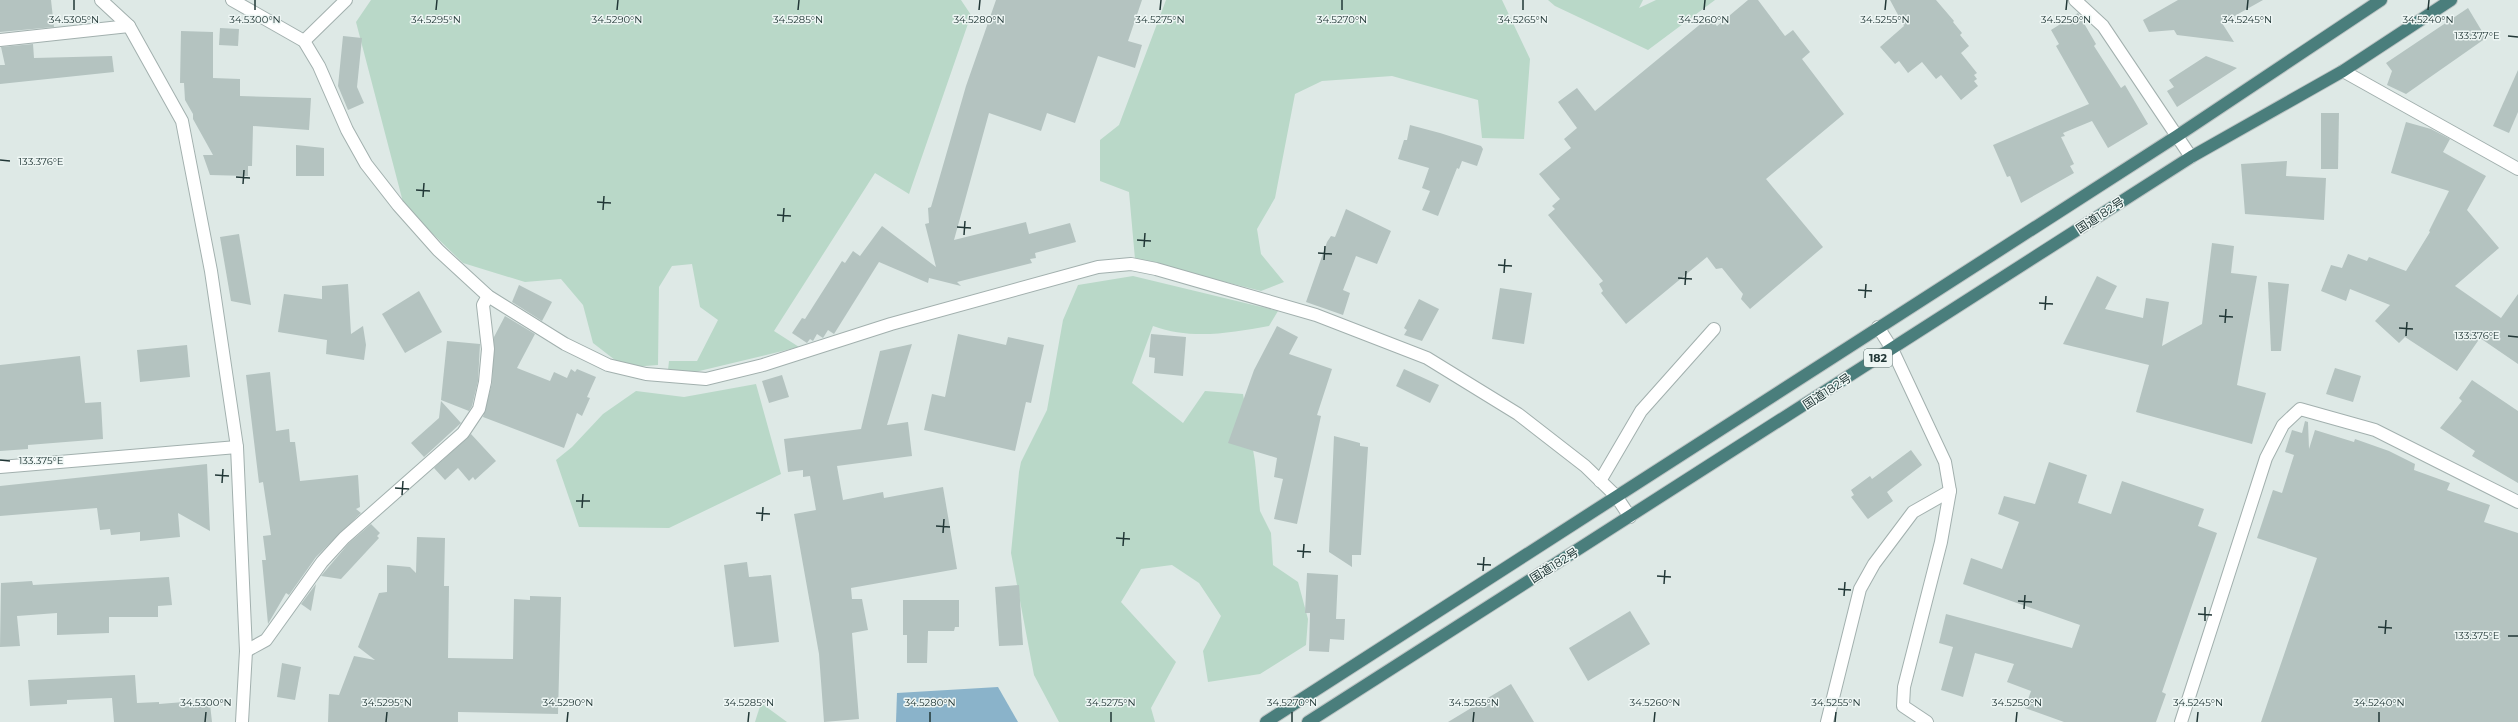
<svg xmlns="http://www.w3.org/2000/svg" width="2518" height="722" viewBox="0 0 2518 722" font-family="Montserrat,'Noto Sans JP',sans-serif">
<rect width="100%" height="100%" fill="#dee9e6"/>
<g fill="#b9d8c8">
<polygon points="371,0 961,0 971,15 909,194 875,173 774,331 799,347 691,373 668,370 669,361 697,361 718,320 700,307 692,264 672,266 659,287 658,365 632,367 615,360 593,343 583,305 561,279 525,282 463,263 404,206 356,22"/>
<polygon points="1166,0 1502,0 1530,59 1524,139 1482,138 1478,100 1392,76 1322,81 1295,94 1275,198 1257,229 1261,254 1284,282 1261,291 1135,259 1129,192 1100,181 1100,140 1119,125"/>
<polygon points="1548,0 1643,0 1639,8 1656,0 1715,0 1648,50 1555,6"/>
<path d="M 1133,276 L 1278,311 L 1269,326 C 1230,333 1191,340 1153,326 L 1132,383 L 1183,423 L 1205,391 L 1243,394 L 1255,461 L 1260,511 L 1271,533 L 1273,565 L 1298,582 L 1308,619 L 1306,645 L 1260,674 L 1208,682 L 1203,651 L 1221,616 L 1199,583 L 1172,565 L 1141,569 L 1121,602 L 1176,662 L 1151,708 L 1155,722 L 1059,722 L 1034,675 L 1011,553 L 1019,472 L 1021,462 L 1047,410 L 1063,320 L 1078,285 Z"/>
<polygon points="756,384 781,474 669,528 579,527 556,460 572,447 603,414 636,391 684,397"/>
<polygon points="761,703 787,722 755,722"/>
</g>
<polygon fill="#8ab3ca" points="998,687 1018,722 896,722 897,693"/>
<g fill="#b4c3c0">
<polygon points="0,0 51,0 54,27 0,32"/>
<polygon points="996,0 1142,0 1128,41 1142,45 1135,68 1098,56 1075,123 1047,113 1041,131 989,113 954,240 1026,222 1029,234 1070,223 1076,242 1035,253 1036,258 1030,259 1032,263 957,282 961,286 929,278 928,283 879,262 834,334 828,330 823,338 817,334 813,341 810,339 807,343 792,333 802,318 805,319 842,261 845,263 853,251 860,256 882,226 936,267 925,224 929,223 928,208 931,207 966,86"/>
<polygon points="1748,0 1758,0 1785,36 1793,30 1810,52 1802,59 1844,114 1766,179 1823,247 1750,309 1741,299 1743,294 1722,268 1716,269 1707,257 1626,324 1601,293 1603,291 1599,284 1603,281 1548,215 1555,209 1552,206 1560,199 1539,174 1571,148 1564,139 1577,128 1558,102 1577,88 1595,111 1709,17 1717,26"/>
<polygon points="1890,0 1936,0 1954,21 1953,22 1962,33 1960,35 1969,46 1961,53 1977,73 1974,75 1977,79 1974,81 1978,86 1961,100 1941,75 1936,79 1922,62 1908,73 1899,61 1895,64 1880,47 1904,26"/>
<polygon points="2178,0 2263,0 2222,23 2234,42 2177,35 2174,30 2149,32 2143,20"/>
<polygon points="2468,8 2486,38 2406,94 2387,85 2392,71 2386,63"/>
<polygon points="2078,13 2096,44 2094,46 2121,88 2125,85 2148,124 2108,148 2092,121 2063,133 2065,136 2061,137 2074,164 2070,166 2074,173 2021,203 2010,176 2007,177 1993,145 2089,104 2056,46 2059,44 2051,30"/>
<polygon points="220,28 239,29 238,46 219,45"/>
<polygon points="181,31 213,32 213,78 240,79 240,96 311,98 309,130 253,126 252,166 248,166 248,176 210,175 203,155 213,155 193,119 193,114 185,100 184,83 180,83"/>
<polygon points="343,36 362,38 357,87 364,103 348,110 338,86"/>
<polygon points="33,44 34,58 112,56 114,72 0,84 0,65 5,65 1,47"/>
<polygon points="2206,56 2237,68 2177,107 2167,91 2174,87 2169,80"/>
<polygon points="2518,70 2518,112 2509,133 2493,126"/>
<polygon points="2321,113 2339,113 2338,169 2321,169"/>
<polygon points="2406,122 2431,129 2450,139 2443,152 2486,176 2467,210 2499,248 2455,286 2501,318 2518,294 2518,364 2480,338 2457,371 2405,337 2399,343 2375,321 2390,305 2350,289 2346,301 2321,291 2331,265 2342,268 2348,254 2367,261 2369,257 2406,271 2430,232 2429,231 2449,191 2391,173"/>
<polygon points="1410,125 1440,133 1481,146 1483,149 1477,166 1462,161 1459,169 1457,168 1438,216 1422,210 1430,191 1422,188 1429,168 1398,159 1404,140 1407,140"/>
<polygon points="296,145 324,148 324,176 296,176"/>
<polygon points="2287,161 2286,176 2326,178 2324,220 2245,214 2241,164"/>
<polygon points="1346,209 1391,231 1377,264 1356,256 1343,290 1350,293 1343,315 1306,302 1327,242 1331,236 1335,237"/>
<polygon points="239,234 251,305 231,301 220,237"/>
<polygon points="2212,243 2234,246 2231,273 2257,276 2237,385 2266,393 2252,444 2136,412 2149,365 2063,344 2097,276 2117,286 2105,309 2143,318 2146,298 2169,302 2162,346 2202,324"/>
<polygon points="2268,282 2289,284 2281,351 2271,351"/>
<polygon points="348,284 351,334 363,326 366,345 364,360 326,354 327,340 278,332 284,294 322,299 322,286"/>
<polygon points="519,285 552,302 542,321 512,302"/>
<polygon points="1500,288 1532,293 1524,344 1492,339"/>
<polygon points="419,291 442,332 405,353 382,314"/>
<polygon points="1419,299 1439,309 1422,341 1404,335 1407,330 1404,328"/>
<polygon points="505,316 535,334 517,368 550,381 554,372 567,378 571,369 575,372 577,369 596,377 587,397 590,398 582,416 577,413 564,448 483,417 492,383 494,337"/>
<polygon points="1277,326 1298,337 1289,354 1332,369 1317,415 1321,416 1297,524 1274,519 1283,479 1274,477 1277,458 1228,443 1254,370"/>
<polygon points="958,334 1006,345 1008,337 1044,345 1031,403 1026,402 1015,451 924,430 932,394 945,397"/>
<polygon points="1151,334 1186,337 1183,376 1154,373 1155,358 1149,357"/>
<polygon points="447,341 480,344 478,381 472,406 469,411 441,400"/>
<polygon points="912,344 887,425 908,422 912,456 837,466 843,500 883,492 884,498 943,487 957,569 851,588 852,599 862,599 868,630 852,633 859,719 824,722 819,654 794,514 816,510 810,476 803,477 803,470 788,472 784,439 861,429 880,351"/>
<polygon points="187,345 190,377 140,382 137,350"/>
<polygon points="80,356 85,403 101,402 103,439 28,445 28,449 0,451 0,365"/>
<polygon points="2335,368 2361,376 2353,402 2326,394"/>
<polygon points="1404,369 1439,385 1430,403 1396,386"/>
<polygon points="270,372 276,431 289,429 290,442 295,442 300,481 358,475 360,507 356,509 361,513 316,557 289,595 286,593 268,624 262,560 266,560 263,536 271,535 263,482 259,483 246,375"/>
<polygon points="782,375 789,397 769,403 762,381"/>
<polygon points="2472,380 2518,411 2518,483 2472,456 2475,451 2440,428 2462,401 2459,398"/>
<polygon points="441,401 461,423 424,457 411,443 439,418"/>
<polygon points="2305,421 2308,422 2309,449 2315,430 2354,442 2355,439 2389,451 2415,464 2414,470 2450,483 2447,490 2490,505 2484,522 2518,533 2518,722 2261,722 2317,558 2257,538 2273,490 2282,493 2294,455 2285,452 2292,430 2302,433"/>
<polygon points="471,434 496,461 475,480 473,477 469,481 458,468 445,480 434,468"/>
<polygon points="1334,436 1360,443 1360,446 1368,447 1361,555 1352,555 1352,567 1329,552"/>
<polygon points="1911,450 1922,465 1887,492 1893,501 1868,519 1867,518 1851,497 1854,495 1851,490 1870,476 1872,479"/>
<polygon points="2049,462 2087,475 2078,503 2111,514 2122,481 2204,509 2198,526 2217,533 2162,692 2166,694 2156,722 2064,722 2025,708 2031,691 2007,682 2014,664 1975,653 1963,697 1941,690 1953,647 1939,643 1946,614 2072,648 2080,625 1963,584 1971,558 2002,569 2019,522 1998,514 2004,496 2035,504"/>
<polygon points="207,464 210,531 178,513 180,537 140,541 140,532 111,535 110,529 100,530 97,508 0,516 0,486"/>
<polygon points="371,524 380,533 377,536 379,538 341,579 321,576 349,543"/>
<polygon points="417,537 445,538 444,586 449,586 448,658 513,659 514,599 530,600 530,596 561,597 558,714 458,712 458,722 328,722 329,694 339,695 354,656 375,660 358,647 379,593 387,592 387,565 410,567 416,573"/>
<polygon points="747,562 749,577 771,575 779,642 734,647 724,565"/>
<polygon points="1307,573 1338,575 1336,619 1345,619 1344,640 1330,639 1329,652 1309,651 1310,613 1305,613"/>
<polygon points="169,577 172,605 158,606 158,617 109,617 109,633 57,635 57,613 17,616 20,646 0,647 1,583 32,581 33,585"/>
<polygon points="316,584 311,611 301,604"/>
<polygon points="1019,585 1023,645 999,646 995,587"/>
<polygon points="903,600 959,600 959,627 955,627 954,631 928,631 927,663 907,663 907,635 903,635"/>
<polygon points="1630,611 1650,644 1588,681 1569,648"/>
<polygon points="282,663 301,667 295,700 277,697"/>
<polygon points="135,675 137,703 159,702 159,704 184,702 184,707 210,704 212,722 114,722 112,698 67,700 67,704 30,706 28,680"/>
<polygon points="1511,684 1534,722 1448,722"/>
</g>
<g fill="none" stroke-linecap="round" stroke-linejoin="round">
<defs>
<g id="minor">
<polyline points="101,0 129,26 182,121 211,271 237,447 246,651 242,722"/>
<polyline points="232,0 304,41 319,66 347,130 366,164 398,205 438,250 488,296 565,344 608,365 646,374 706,379 763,365 891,324 1098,267 1131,264 1156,269 1316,315 1427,358 1518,414 1585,466 1616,496 1630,517"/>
<polyline points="2075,0 2103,26 2191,157"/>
<polyline points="0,40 129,26"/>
<polyline points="304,41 346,0"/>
<polyline points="2343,71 2518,169"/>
<polyline points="0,467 237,447"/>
<polyline points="1600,481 1641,411 1714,329"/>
<polyline points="246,651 266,640 322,562 344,538 463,433 479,409 485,382 488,349 483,305 488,296"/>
<polyline points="1827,722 1860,589 1874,564 1913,512 1950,491"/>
<polyline points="2181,722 2266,458 2283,425 2300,409 2375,430 2518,502"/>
</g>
<polyline id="tertiary" points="1878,327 1892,349 1945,462 1950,491 1941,542 1904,687 1903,706 1927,722"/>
<g id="trunk">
<polyline points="1266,722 2177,136 2381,0"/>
<polyline points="1308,722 2191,157 2343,71 2451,0"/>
</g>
</defs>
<use href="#minor" stroke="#a2b0ae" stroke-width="14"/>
<use href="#tertiary" stroke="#a2b0ae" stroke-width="14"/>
<use href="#trunk" stroke="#bcc3c3" stroke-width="14"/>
<use href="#minor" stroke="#fff" stroke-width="12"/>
<use href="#tertiary" stroke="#fff" stroke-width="12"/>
<use href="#trunk" stroke="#4a7e7c" stroke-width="12"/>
</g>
<path fill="none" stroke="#213736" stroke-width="1.5" d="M 74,10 L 74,0M 255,10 L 255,0M 436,10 L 437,0M 617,10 L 618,0M 798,10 L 799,0M 979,10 L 980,0M 1160,10 L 1161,0M 1342,10 L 1342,0M 1523,10 L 1523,0M 1704,10 L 1705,0M 1885,10 L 1886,0M 2066,10 L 2067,0M 2247,10 L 2248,0M 2428,10 L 2429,0M 2508,36 L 2518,37M 0,160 L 10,161M 236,177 L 250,178M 243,184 L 244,170M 416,190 L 430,191M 423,197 L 424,183M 597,202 L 611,203M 603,210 L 604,196M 777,215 L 791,216M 783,222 L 784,208M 957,227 L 971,228M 964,235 L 965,221M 1137,240 L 1151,241M 1144,247 L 1145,233M 1318,253 L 1332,254M 1324,260 L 1325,246M 1498,265 L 1512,266M 1504,273 L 1505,259M 1678,278 L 1692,279M 1685,285 L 1686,271M 1858,290 L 1872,291M 1865,298 L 1866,284M 2039,303 L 2053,304M 2045,310 L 2046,296M 2219,316 L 2233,317M 2225,323 L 2226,309M 2399,328 L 2413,329M 2406,336 L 2407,322M 2508,336 L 2518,337M 0,460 L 10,461M 215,475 L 229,476M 222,483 L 223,469M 395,488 L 409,489M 402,495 L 403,481M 576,501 L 590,501M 582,508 L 583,494M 756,513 L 770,514M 762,521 L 763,507M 936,526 L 950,527M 943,533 L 944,519M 1116,538 L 1130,539M 1123,546 L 1124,532M 1297,551 L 1311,552M 1303,558 L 1304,544M 1477,564 L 1491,565M 1483,571 L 1484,557M 1657,576 L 1671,577M 1664,584 L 1665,570M 1838,589 L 1851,590M 1844,596 L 1845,582M 2018,601 L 2032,602M 2024,609 L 2025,595M 2198,614 L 2212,615M 2205,621 L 2205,607M 2378,627 L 2392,628M 2385,634 L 2386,620M 2508,636 L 2518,636M 205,722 L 206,712M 386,722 L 387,712M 567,722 L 568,712M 748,722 L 749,712M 930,722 L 930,712M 1111,722 L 1111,712M 1292,722 L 1292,712M 1473,722 L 1474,712M 1654,722 L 1655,712M 1835,722 L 1836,712M 2016,722 L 2017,712M 2197,722 L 2198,712M 2379,722 L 2379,712"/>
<g text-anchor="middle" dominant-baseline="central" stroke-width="3" stroke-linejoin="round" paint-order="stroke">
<rect fill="#eef6f4" stroke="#5e706f" stroke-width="1" x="1864" y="349" width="28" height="18" rx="3"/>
<g font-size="11" font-weight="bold" fill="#213736">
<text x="1878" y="358">182</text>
</g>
<g font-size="12" fill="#213736" stroke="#eef6f4">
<text transform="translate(2100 215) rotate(-33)">国道182号</text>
<text transform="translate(1827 391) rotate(-33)">国道182号</text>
<text transform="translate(1554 565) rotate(-32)">国道182号</text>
</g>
</g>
<g font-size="10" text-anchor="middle" fill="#213736" stroke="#eef6f4" stroke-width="3" stroke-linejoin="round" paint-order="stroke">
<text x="74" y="23">34.5305°N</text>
<text x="255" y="23">34.5300°N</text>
<text x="436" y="23">34.5295°N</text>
<text x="617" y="23">34.5290°N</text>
<text x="798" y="23">34.5285°N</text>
<text x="979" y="23">34.5280°N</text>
<text x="1160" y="23">34.5275°N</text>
<text x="1342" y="23">34.5270°N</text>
<text x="1523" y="23">34.5265°N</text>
<text x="1704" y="23">34.5260°N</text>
<text x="1885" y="23">34.5255°N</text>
<text x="2066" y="23">34.5250°N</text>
<text x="2247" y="23">34.5245°N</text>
<text x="2428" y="23">34.5240°N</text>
<text x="2477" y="39">133.377°E</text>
<text x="41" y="165">133.376°E</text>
<text x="2477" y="339">133.376°E</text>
<text x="41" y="464">133.375°E</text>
<text x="2477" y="639">133.375°E</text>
<text x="206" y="706">34.5300°N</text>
<text x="387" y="706">34.5295°N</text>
<text x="568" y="706">34.5290°N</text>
<text x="749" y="706">34.5285°N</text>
<text x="930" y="706">34.5280°N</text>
<text x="1111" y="706">34.5275°N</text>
<text x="1292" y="706">34.5270°N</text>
<text x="1474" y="706">34.5265°N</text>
<text x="1655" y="706">34.5260°N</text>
<text x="1836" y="706">34.5255°N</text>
<text x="2017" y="706">34.5250°N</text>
<text x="2198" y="706">34.5245°N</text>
<text x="2379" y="706">34.5240°N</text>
</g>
</svg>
